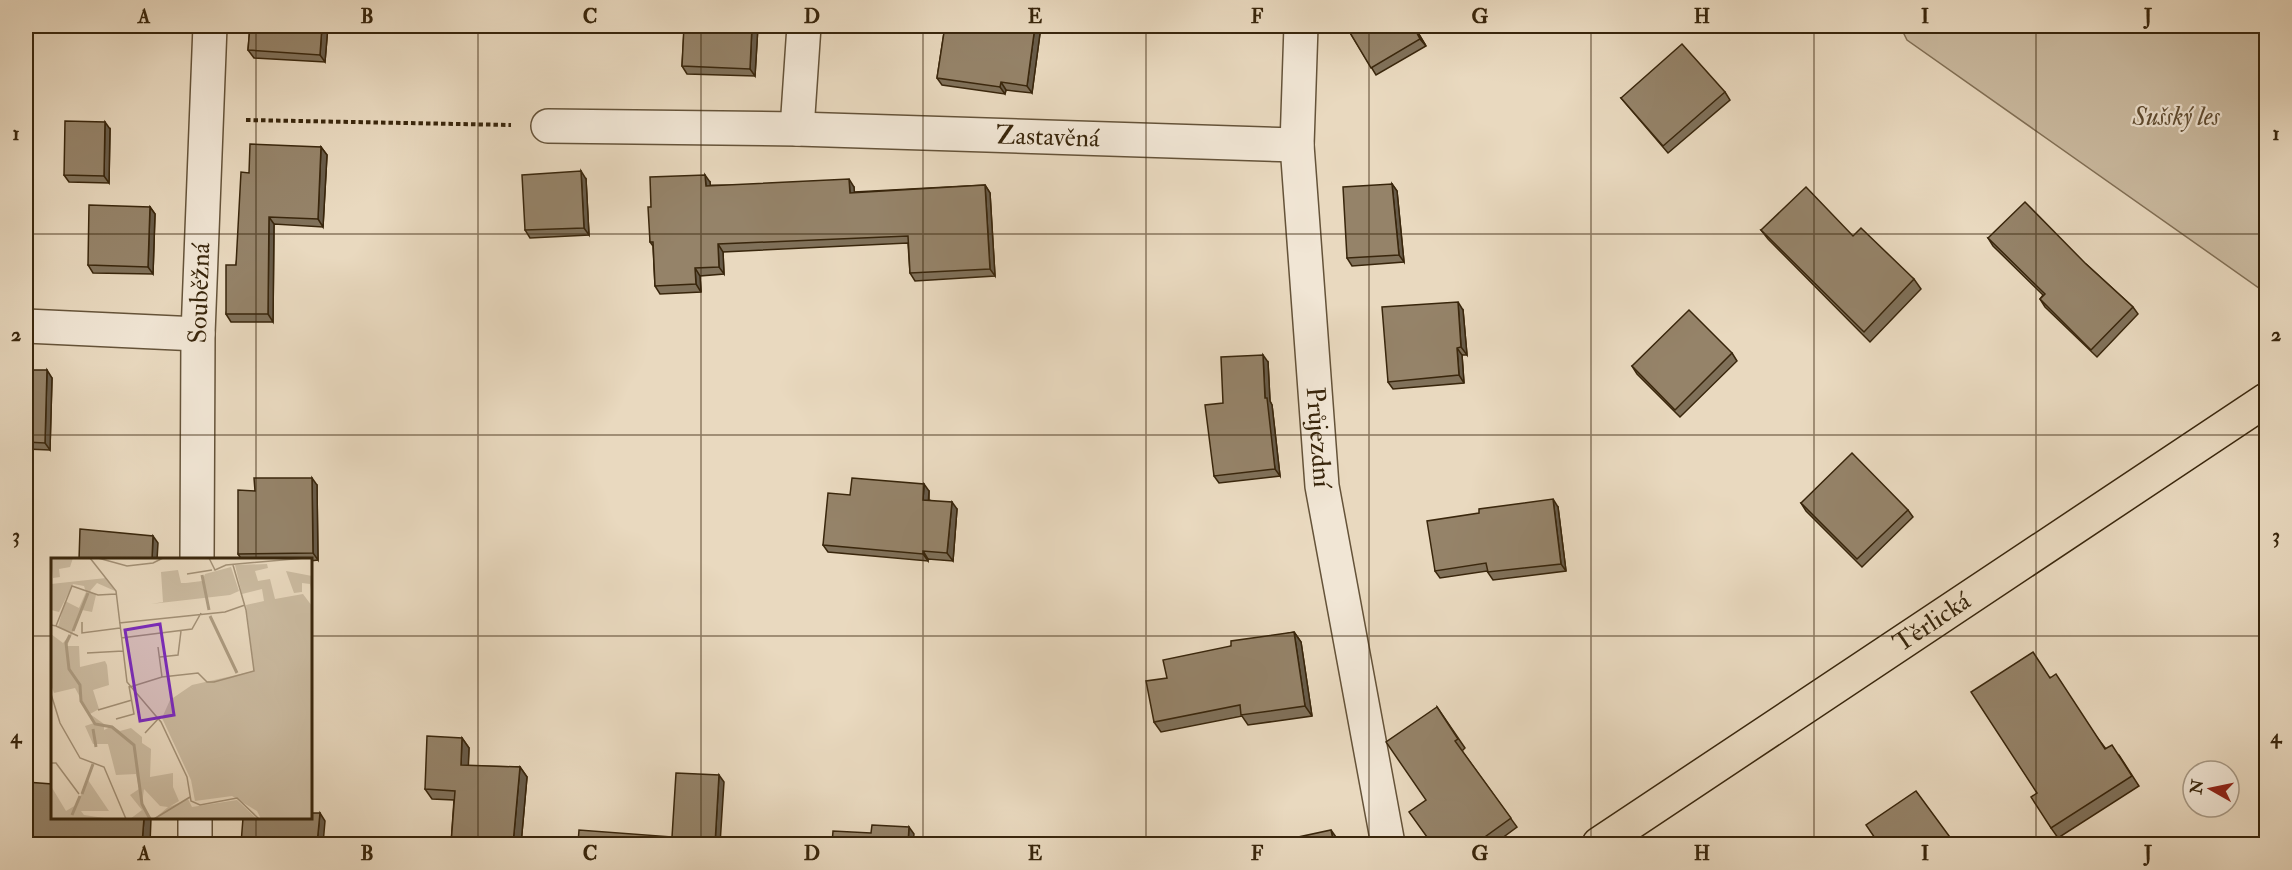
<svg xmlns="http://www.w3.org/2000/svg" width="2292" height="870" viewBox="0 0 2292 870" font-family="'IM FELL Double Pica',serif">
<rect width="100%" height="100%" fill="#e9d9bf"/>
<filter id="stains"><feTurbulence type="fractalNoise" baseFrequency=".00333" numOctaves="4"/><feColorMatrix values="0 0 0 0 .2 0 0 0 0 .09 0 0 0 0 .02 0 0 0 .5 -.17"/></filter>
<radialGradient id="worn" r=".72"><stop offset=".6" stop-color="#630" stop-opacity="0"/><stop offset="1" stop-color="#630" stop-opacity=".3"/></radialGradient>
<polygon fill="#cbbba1" stroke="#827056" stroke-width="1.5" points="1900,26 2266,26 2266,293 1907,40"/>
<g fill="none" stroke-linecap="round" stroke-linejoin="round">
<defs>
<g id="minor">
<path id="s1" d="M 1301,26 L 1297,145 L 1322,486 L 1388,844"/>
<path id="s2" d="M 548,126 L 797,129 L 1297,145"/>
<polyline points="797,129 804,26"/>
<polyline points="26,326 198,334"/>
<path id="s3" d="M 197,560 L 198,334 L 210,26"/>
<polyline points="195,844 195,818"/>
</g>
<g id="major">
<path id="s4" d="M 1599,844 L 2266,400"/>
</g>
</defs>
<use href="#minor" stroke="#655339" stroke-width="36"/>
<use href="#major" stroke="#39260c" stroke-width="36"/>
<polyline stroke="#39260c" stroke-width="4" stroke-dasharray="4.5 3" stroke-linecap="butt" points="246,120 511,125"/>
<use href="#minor" stroke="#f1e6d5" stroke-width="33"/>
<use href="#major" stroke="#e9d9bf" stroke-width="33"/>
</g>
<g fill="#80715a" stroke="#39260c" stroke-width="1.5">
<polygon points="250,26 328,26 325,62 254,58 248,50"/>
<polygon points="631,26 758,26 755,76 687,74 682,66 684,31 635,30"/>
<polygon points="945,26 1041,26 1032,93 1006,90 1005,94 942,85 937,78"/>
<polygon points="1346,26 1414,26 1426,46 1376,75"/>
<polygon points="1725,92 1730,100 1668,153 1627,105 1621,98"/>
<polygon points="110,129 109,183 69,182 64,175"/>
<polygon points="321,147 327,155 323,227 274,224 273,322 231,322 226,314 236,265 249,173"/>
<polygon points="586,179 589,235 530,238 525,230"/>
<polygon points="710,182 710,185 854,187 854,192 985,185 990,193 995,276 915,281 910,273 908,243 723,252 724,274 700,276 701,292 660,294 655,286 653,246 650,242 651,207"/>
<polygon points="1392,184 1397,191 1404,262 1352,266 1347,258"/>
<polygon points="150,207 155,214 153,274 93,273 88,265"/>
<polygon points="1761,230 1853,236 1914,279 1921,289 1870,342 1768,239"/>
<polygon points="1988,238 2086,264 2133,307 2138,314 2097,357 2045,307 2040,299 2043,295 1993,246"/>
<polygon points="1463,310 1467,355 1462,355 1464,383 1393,389 1388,382"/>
<polygon points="1732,353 1737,361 1680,417 1637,374 1632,366"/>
<polygon points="1268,362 1270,401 1272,405 1280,476 1219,483 1214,476 1223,403"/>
<polygon points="26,370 52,378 50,450 26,449"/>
<polygon points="317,485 318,560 310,561 310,560 242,560 238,554 255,491"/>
<polygon points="929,491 929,500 957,509 953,561 928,559 928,561 828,552 823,545 850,495"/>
<polygon points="1801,503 1908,510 1913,517 1862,567 1806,511"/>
<polygon points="1558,507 1566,571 1493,580 1487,571 1440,578 1435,571"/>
<polygon points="1294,632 1301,642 1312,716 1248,725 1242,716 1161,732 1154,722 1167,678 1231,646"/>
<polygon points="2051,678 2106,749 2119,755 2139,786 2058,838 2051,828 2037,793"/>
<polygon points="1437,707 1465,748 1462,751 1517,827 1494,844 1432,844"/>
<polygon points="462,738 469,748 468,766 520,767 527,777 521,844 451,844 454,800 432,799 425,789"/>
</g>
<g fill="#685c4a" stroke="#39260c" stroke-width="1.5">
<polygon points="322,26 328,26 325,62 320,55"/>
<polygon points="752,26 758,26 755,76 750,69"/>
<polygon points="1035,26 1041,26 1032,93 1027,86"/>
<polygon points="1413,26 1414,26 1426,46 1420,39"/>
<polygon points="1001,82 1006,90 1005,94 1000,87"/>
<polygon points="105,122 110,129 109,183 104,176"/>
<polygon points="321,147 327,155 323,227 318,219"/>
<polygon points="581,171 586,179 589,235 584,228"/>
<polygon points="705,175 710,182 711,193 706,186"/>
<polygon points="849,179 854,187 855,200 850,193"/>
<polygon points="1392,184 1397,191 1404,262 1399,255"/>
<polygon points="985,185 990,193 995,276 990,269"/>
<polygon points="150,207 155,214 153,274 148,267"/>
<polygon points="269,217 274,224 273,322 268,314"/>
<polygon points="718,244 723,252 724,274 719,267"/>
<polygon points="695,268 700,276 701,292 696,284"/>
<polygon points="1458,302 1463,310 1467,355 1461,347"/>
<polygon points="1457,348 1462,355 1464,383 1459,375"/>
<polygon points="1263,355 1268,362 1270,401 1272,405 1280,476 1275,469 1265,398"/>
<polygon points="47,370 52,378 50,450 45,443"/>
<polygon points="312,478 317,485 318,560 313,553"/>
<polygon points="924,484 929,491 928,507 923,500"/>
<polygon points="1553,499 1558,507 1566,571 1561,564"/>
<polygon points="952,502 957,509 953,561 947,553"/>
<polygon points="153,536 158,543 157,560 152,560"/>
<polygon points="923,551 928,559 928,561 923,554"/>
<polygon points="1294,632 1301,642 1312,716 1305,706"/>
<polygon points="462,738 469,748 468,775 461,765"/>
<polygon points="520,767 527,777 521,844 513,844"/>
<polygon points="719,775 724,782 720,844 715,844"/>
<polygon points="320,813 325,821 323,844 317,844"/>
<polygon points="144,818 151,818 150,844 142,844"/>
<polygon points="909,827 914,834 913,844 908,844"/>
<polygon points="1331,830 1336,837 1337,844 1334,844"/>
</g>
<g fill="#958369" stroke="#39260c" stroke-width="1.5">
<polygon points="250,26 322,26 320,55 248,50"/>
<polygon points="684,26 752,26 750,69 682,66"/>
<polygon points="945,26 1035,26 1027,86 1001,82 1000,87 937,78"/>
<polygon points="1346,26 1413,26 1420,39 1371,68"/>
<polygon points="1682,44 1725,92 1663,146 1621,98"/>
<polygon points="65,121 105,122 104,176 64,175"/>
<polygon points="250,144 321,147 318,219 269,217 268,314 226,314 226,265 236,265 241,172 249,173"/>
<polygon points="581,171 584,228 525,230 522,175"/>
<polygon points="705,175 706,186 849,179 850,193 985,185 990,269 910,273 908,236 718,244 719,267 695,268 696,284 655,286 653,242 650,242 648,207 651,207 650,177"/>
<polygon points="1392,184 1399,255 1347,258 1343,187"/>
<polygon points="1806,187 1853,236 1861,228 1914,279 1864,332 1761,230"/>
<polygon points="2025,202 2086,264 2133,307 2091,350 2040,299 2045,294 1988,238"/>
<polygon points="89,205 150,207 148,267 88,265"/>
<polygon points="1458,302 1461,347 1457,348 1459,375 1388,382 1382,307"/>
<polygon points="1689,310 1732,353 1675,410 1632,366"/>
<polygon points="1263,355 1265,398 1267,398 1275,469 1214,476 1205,405 1223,403 1221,357"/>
<polygon points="26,370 47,370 45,443 26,442"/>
<polygon points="1852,453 1908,510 1857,559 1801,503"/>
<polygon points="254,478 312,478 313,553 238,554 238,490 255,491"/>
<polygon points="852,478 924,484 923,500 952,502 947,553 923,551 923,554 823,545 828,493 850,495"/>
<polygon points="1553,499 1561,564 1488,572 1486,563 1435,571 1427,521 1479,513 1479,509"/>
<polygon points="80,529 153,536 152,560 79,560"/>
<polygon points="1294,632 1305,706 1241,715 1240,705 1154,722 1146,681 1167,678 1163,660 1231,646 1231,641"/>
<polygon points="2033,652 2050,678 2056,674 2105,749 2112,745 2132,776 2051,828 2031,797 2037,793 1971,692"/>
<polygon points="1437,707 1458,739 1455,741 1511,818 1475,844 1432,844 1409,812 1426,800 1386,742"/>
<polygon points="427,736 462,738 461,765 520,767 513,844 451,844 455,791 425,789"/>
<polygon points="676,773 719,775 715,844 578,844 579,830 672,837"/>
<polygon points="26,782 52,784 52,818 144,818 142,844 26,844"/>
<polygon points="1916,791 1955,844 1879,844 1866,825"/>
<polygon points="310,813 320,813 317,844 241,844 243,818 310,818"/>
<polygon points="872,825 909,827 908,844 832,844 833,831 871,833"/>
<polygon points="1331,830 1334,844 1279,844 1280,841"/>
<polygon points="977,838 1040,841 1040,844 976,844"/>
</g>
<path fill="none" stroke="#39260c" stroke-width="1.5" stroke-opacity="0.55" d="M 256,26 L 256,560M 478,26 L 478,844M 701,26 L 701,844M 923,26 L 923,844M 1146,26 L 1146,844M 1369,26 L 1369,844M 1591,26 L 1591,844M 1814,26 L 1814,844M 2036,26 L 2036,844M 26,234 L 2266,234M 26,435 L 2266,435M 26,636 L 52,636M 310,636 L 2266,636M 256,818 L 256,844"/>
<g text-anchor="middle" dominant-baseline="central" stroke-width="4.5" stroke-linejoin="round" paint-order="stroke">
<g font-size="26" font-style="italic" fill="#5e4b31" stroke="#f1e6d5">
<text x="2176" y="117">Sušský les</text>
</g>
<g font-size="26" fill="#39260c" stroke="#f1e6d5">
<text stroke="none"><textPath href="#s2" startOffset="500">Zastavěná</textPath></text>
<text stroke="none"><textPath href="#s3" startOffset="267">Souběžná</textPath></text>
<text stroke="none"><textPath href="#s1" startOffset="412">Průjezdní</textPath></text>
<text stroke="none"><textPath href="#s4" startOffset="400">Těrlická</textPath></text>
</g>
</g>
<g transform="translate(51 558)">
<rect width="261" height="261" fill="#e9d9bf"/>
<path d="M 0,0 L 22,0 L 19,9 L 8,11 L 9,19 L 2,20 ZM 216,6 L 217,10 L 204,13 L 207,23 L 219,21 L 224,41 L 252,36 L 261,48 L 261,261 L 210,261 L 206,253 L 181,238 L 144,243 L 140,222 L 111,160 L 119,142 L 141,127 L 203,113 L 195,47 L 213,43 L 211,31 L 191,36 L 184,7 ZM 180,9 L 188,33 L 179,37 L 100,46 L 112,44 L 110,14 L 127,12 L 130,25 L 135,25 L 151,23 L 154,16 ZM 235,13 L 261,18 L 261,37 L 259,26 L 251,25 L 251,34 L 243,35 ZM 55,20 L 64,33 L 46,25 L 39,33 L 45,37 L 41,54 L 31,52 L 16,88 L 28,88 L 29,109 L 54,103 L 56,107 L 58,127 L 42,132 L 48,151 L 39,156 L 53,166 L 53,172 L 61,168 L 69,173 L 80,170 L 91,179 L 91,185 L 100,191 L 99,219 L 122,215 L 122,229 L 128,243 L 118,249 L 137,241 L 141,249 L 186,242 L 206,261 L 103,261 L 117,249 L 109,248 L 93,231 L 91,246 L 101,261 L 79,261 L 91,252 L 79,237 L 88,231 L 85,216 L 65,217 L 57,186 L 42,186 L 34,168 L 43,165 L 24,130 L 3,135 L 0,127 L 0,76 L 12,85 L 18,78 L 20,74 L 7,69 L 14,43 L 28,50 L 35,34 L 33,28 L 22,26 L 8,54 L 0,52 L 0,26 ZM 37,222 L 58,253 L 30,253 L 33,257 L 60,261 L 0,261 L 0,228 L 15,253 L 25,247 Z" fill="#cbbba1"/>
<path fill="none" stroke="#ad9c82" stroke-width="3" d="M 151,17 L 158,52M 159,58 L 186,115M 22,73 L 37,35M 19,77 L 15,85 L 18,111 L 29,127 L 30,143 L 44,166 L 61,169 L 83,187 L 91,246 L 99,261M 42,171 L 45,189M 31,236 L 42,206M 21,257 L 29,238"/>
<path fill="none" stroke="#a39177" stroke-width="1.5" d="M 39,0 L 65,33 L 76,124 L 110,164 L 136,219 L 140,243 L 149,247 L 186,240 L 208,261M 47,0 L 76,8 L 102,5 L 112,0M 158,0 L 164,12 L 175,7 L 254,0M 136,16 L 161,12M 31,64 L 31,75 L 69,70M 68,65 L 174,54 L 194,47M 0,67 L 5,68 L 21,28 L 47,37 L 65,36M 5,68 L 27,78M 70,80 L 141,71 L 150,55M 107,89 L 111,119M 36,95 L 72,93M 109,99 L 127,97 L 130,73M 79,129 L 111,119 L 147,115 L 156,124 L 163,124 L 203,113 L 195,52 L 182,7M 0,136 L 9,165 L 29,200 L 53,209 L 75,261M 47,152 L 81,142M 65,161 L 83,156 L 78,128M 94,175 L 108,160M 0,205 L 5,205 L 28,236M 103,261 L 139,239"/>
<path fill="#7b2cbf" fill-opacity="0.15" stroke="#7b2cbf" stroke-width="3" d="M 109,66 L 123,157 L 89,163 L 74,72 Z"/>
<rect width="261" height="261" fill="none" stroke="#39260c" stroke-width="3"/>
</g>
<rect width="2292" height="870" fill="none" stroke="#e9d9bf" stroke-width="66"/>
<g transform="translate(2211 789) rotate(279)"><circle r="28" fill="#f1e6d5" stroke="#a79985" stroke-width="1.5"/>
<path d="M0-4.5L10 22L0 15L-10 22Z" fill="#8f2418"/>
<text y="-9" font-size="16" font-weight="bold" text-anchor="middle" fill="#39260c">N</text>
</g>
<rect x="33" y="33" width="2226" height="804" fill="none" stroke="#39260c" stroke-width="2"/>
<g font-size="20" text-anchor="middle" font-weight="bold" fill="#39260c">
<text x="144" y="23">A</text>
<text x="367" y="23">B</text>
<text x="590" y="23">C</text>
<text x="812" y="23">D</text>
<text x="1035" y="23">E</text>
<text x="1257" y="23">F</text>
<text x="1480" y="23">G</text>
<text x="1702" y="23">H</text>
<text x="1925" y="23">I</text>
<text x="2148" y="23">J</text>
<text x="16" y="140">1</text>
<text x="2276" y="140">1</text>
<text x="16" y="341">2</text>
<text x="2276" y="341">2</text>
<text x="16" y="542">3</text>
<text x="2276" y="542">3</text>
<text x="16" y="743">4</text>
<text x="2276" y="743">4</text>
<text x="144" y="860">A</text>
<text x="367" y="860">B</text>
<text x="590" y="860">C</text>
<text x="812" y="860">D</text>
<text x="1035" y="860">E</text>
<text x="1257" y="860">F</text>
<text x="1480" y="860">G</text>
<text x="1702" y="860">H</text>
<text x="1925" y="860">I</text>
<text x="2148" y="860">J</text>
</g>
<rect width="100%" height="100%" filter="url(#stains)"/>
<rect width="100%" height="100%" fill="url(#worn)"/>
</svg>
